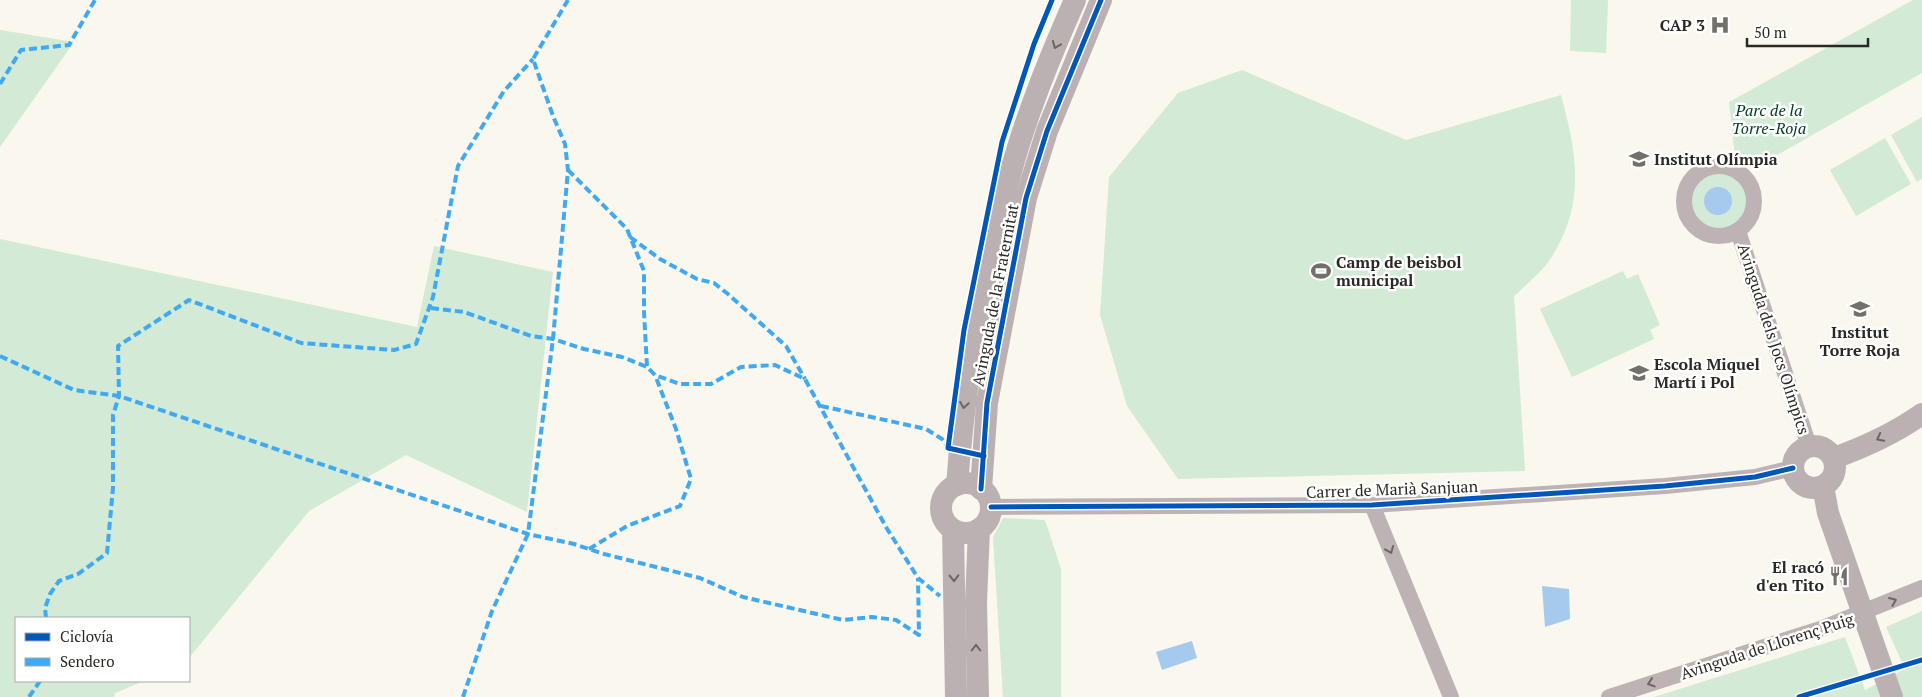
<svg xmlns="http://www.w3.org/2000/svg" width="1922" height="697" viewBox="0 0 1922 697" font-family="'PT Serif',serif">
<rect width="100%" height="100%" fill="#faf7ef"/>
<g fill="#d2ead6">
<polygon points="1571,0 1608,0 1606,53 1570,51"/>
<polygon points="1913,0 1922,0 1922,73 1754,168 1735,157 1729,102"/>
<polygon points="0,30 74,42 0,147"/>
<path d="M 1242,70 L 1406,140 L 1561,95 C 1577,154 1586,203 1551,258 C 1542,272 1527,284 1514,296 L 1525,471 L 1178,479 L 1127,406 L 1100,315 L 1109,177 L 1178,93 Z"/>
<polygon points="1922,117 1922,179 1917,182 1891,135"/>
<polygon points="1885,138 1911,184 1856,216 1830,170"/>
<circle cx="1719" cy="200" r="31"/>
<polygon points="0,239 417,327 434,246 553,272 527,512 406,455 309,511 189,658 189,618 16,618 16,681 144,681 115,693 114,697 0,697"/>
<polygon points="1623,271 1627,279 1638,274 1660,325 1650,330 1654,339 1572,377 1540,309"/>
<polygon points="1003,518 1045,520 1061,569 1061,697 1003,697 993,537"/>
<polygon points="1922,611 1922,697 1654,697 1845,637 1865,690 1905,669 1886,627"/>
</g>
<g fill="#a5caee">
<circle cx="1718" cy="201" r="14"/>
<polygon points="1542,586 1569,589 1570,619 1545,627"/>
<polygon points="1192,641 1197,658 1162,670 1156,652"/>
</g>
<g fill="none" stroke-linecap="round" stroke-linejoin="round">
<g stroke="#bdb2b4" stroke-width="16">
<circle cx="1719" cy="201" r="35"/>
<polyline points="1738,231 1809,446"/>
<polyline points="1372,505 1451,697"/>
<polyline points="991,507 1372,505 1665,486 1755,477 1793,468"/>
<polyline points="1609,697 1823,628 1922,588"/>
</g>
<g stroke="#bcb1b2" stroke-width="22">
<circle cx="1814" cy="467" r="21"/>
<path d="M 1834,458 C 1865,447 1895,433 1922,414"/>
<circle cx="966" cy="508" r="25"/>
<path d="M 957,485 C 965,381 982,276 1010,175 C 1026,115 1050,57 1075,0"/>
<polyline points="1823,486 1828,513 1892,697"/>
<polyline points="981,489 987,403 1026,198 1047,131 1101,0"/>
<polyline points="953,530 956,697"/>
<polyline points="978,697 976,602 979,529"/>
</g>
<g stroke="#3fa9f5" stroke-width="4" stroke-dasharray="8 4" stroke-linecap="butt">
<polyline points="0,84 21,50 69,45 95,0"/>
<polyline points="568,170 627,229 644,271 644,312 647,367"/>
<polyline points="630,237 660,259 697,279 714,283 728,294 786,346 805,379"/>
<polyline points="431,308 464,312 531,336 553,339 584,349 622,357 647,367 655,375 680,384 711,384 741,367 775,365 805,379 886,527 918,578 940,596"/>
<polyline points="0,356 74,390 119,396 528,534 574,544 604,554 700,578 743,597 843,620 872,617 896,620 919,635 918,578"/>
<polyline points="821,406 926,429 942,439 948,448"/>
<polyline points="589,549 627,526 680,506 691,479 676,429 655,375"/>
<polyline points="46,618 45,608 50,594 59,581 78,574 107,553 113,488 113,415 119,396 118,346 189,300 301,343 394,350 416,344 433,297 458,166 504,91 533,59"/>
<polyline points="29,697 40,681"/>
<polyline points="463,697 492,611 528,534 553,339 568,170 565,144 553,116 533,59 568,0"/>
</g>
<defs>
<g id="cycleway">
<polyline points="984,456 948,448 964,330 1002,142 1034,44 1052,0"/>
<polyline points="981,489 987,403 1026,198 1047,131 1101,0"/>
<polyline points="991,507 1372,505 1665,486 1755,477 1793,468"/>
<polyline points="1799,697 1922,660"/>
</g>
</defs>
<use href="#cycleway" stroke="#fff" stroke-width="8"/>
<use href="#cycleway" stroke="#0057b8" stroke-width="5"/>
</g>
<defs><path id="oneway-chevron" d="M-2-3.5L2.5 0L-2 3.5" fill="none" stroke-width="1.6" stroke-linecap="round" stroke-linejoin="round" transform="scale(1.25)"/></defs>
<g stroke="#6c6663">
<use href="#oneway-chevron" transform="translate(1056 45) rotate(112)"/>
<use href="#oneway-chevron" transform="translate(964 405) rotate(99)"/>
<use href="#oneway-chevron" transform="translate(1880 438) rotate(153)"/>
<use href="#oneway-chevron" transform="translate(954 578) rotate(89)"/>
<use href="#oneway-chevron" transform="translate(976 648) rotate(-90)"/>
</g>
<g stroke="#6c6664">
<use href="#oneway-chevron" transform="translate(1390 550) rotate(68)"/>
<use href="#oneway-chevron" transform="translate(1893 601) rotate(-23)"/>
<use href="#oneway-chevron" transform="translate(1651 683) rotate(162)"/>
</g>
<defs>
<symbol id="hospital-bare" viewBox="-9 -9 18 18"><path d="M-5-5h3v3.5h4V-5h3V5h-3V1.5h-4V5h-3Z" fill="#73706a" stroke="#fff" stroke-width="2.5" paint-order="stroke"/></symbol>
<symbol id="school-bare" viewBox="-9 -9 18 18"><path d="M0-5L7-2L0 1L-7-2ZM-4 1L0 2.5L4 1V4Q0 6-4 4Z" fill="#73706a" stroke="#fff" stroke-width="2.5" paint-order="stroke"/></symbol>
<symbol id="stadium-bare" viewBox="-9 -9 18 18"><path d="M0-5a6.5 5 0 1 0 0 10a6.5 5 0 1 0 0-10ZM-3.5-1.8h7v3.6h-7Z" fill="#73706a" stroke="#fff" stroke-width="2.5" paint-order="stroke"/></symbol>
<symbol id="restaurant-bare" viewBox="-9 -9 18 18"><path d="M-5-6h1v4h1v-4h1v4h1v-4h1v5L-1.5 .5V6h-2V.5L-5-1ZM5-6V6H3V1.5H1.5Q1.5-4 5-6Z" fill="#73706a" stroke="#fff" stroke-width="2.5" paint-order="stroke"/></symbol>
</defs>
<g fill-rule="evenodd">
<use href="#hospital-bare" x="1706" y="11" width="28" height="28"/>
<use href="#school-bare" x="1625" y="145" width="28" height="28"/>
<use href="#stadium-bare" x="1307" y="257" width="28" height="28"/>
<use href="#school-bare" x="1846" y="295" width="28" height="28"/>
<use href="#school-bare" x="1625" y="359" width="28" height="28"/>
<use href="#restaurant-bare" x="1825" y="562" width="28" height="28"/>
</g>
<g text-anchor="middle" dominant-baseline="central" stroke-width="5" stroke-linejoin="round" paint-order="stroke">
<g font-size="16" font-weight="bold" fill="#2a2823" stroke="#fff" text-anchor="start">
<text x="1705" y="25" text-anchor="end">CAP 3</text>
<text x="1654" y="159">Institut Olímpia</text>
<text x="1336" y="262">Camp de beisbol<tspan x="1336" dy="18">municipal</tspan></text>
<text x="1860" y="332" text-anchor="middle">Institut<tspan x="1860" dy="18">Torre Roja</tspan></text>
<text x="1654" y="364">Escola Miquel<tspan x="1654" dy="18">Martí i Pol</tspan></text>
<text x="1824" y="567" text-anchor="end">El racó<tspan x="1824" dy="18">d'en Tito</tspan></text>
</g>
<g font-size="16" font-style="italic" fill="#003c20" stroke="#fff">
<text x="1769" y="110">Parc de la<tspan x="1769" dy="18">Torre-Roja</tspan></text>
</g>
<g font-size="16" fill="#2a2823" stroke="#fff">
<text transform="translate(995 295) rotate(-79)">Avinguda de la Fraternitat</text>
<text transform="translate(1774 339) rotate(72)">Avinguda dels Jocs Olímpics</text>
<text transform="translate(1392 489) rotate(-2)">Carrer de Marià Sanjuan</text>
<text transform="translate(1767 646) rotate(-18)">Avinguda de Llorenç Puig</text>
</g>
</g>
<rect x="15" y="617" width="175" height="65" fill="#ffffff" stroke="#aaa9a7"/>
<rect x="25" y="633" width="25" height="8" fill="#0057b8" stroke="#aaa9a7"/>
<text x="60" y="642" font-size="15" fill="#2a2823">Ciclovía</text>
<rect x="25" y="658" width="25" height="8" fill="#3fa9f5" stroke="#aaa9a7"/>
<text x="60" y="667" font-size="15" fill="#2a2823">Sendero</text>
<path d="M1747 38v8h121v-8" fill="none" stroke="#2a2823" stroke-width="2.5"/>
<text x="1754" y="38" font-size="15" fill="#2a2823" stroke="#ffffff" stroke-width="4" paint-order="stroke">50 m</text>
</svg>
